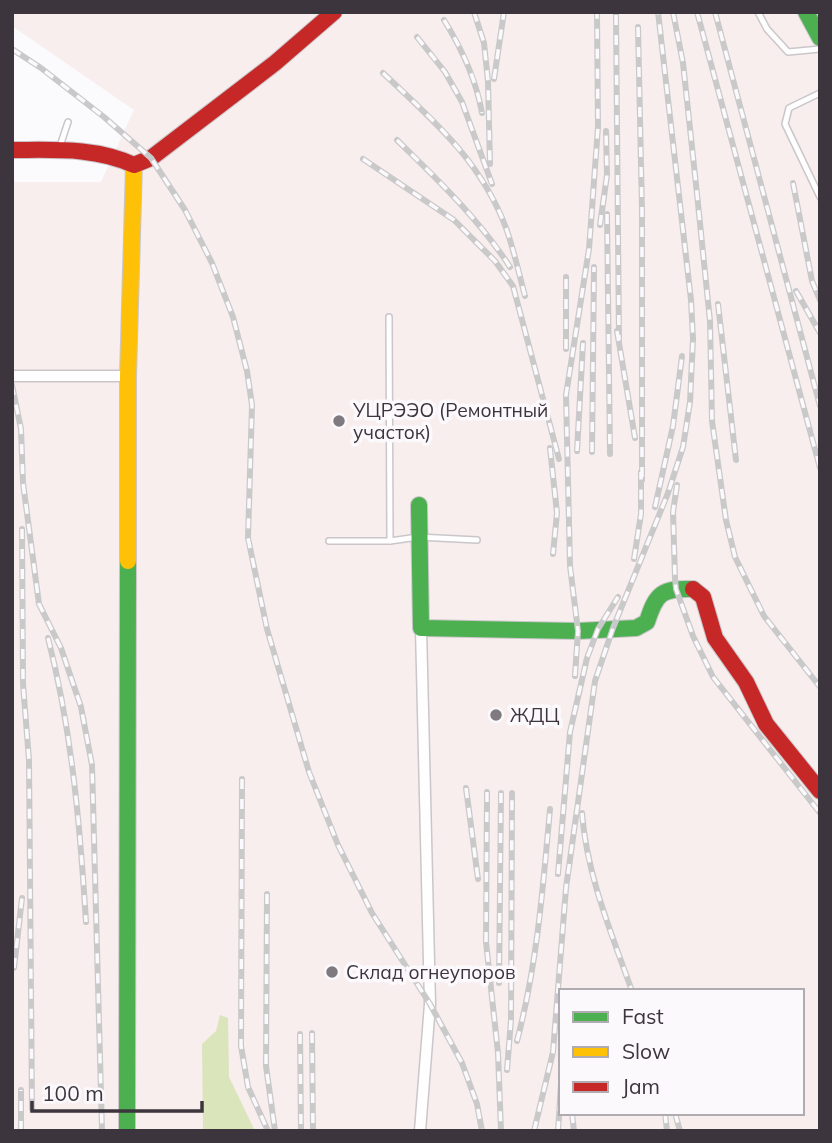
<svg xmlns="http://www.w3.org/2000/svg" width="832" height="1143" viewBox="0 0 832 1143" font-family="Mulish,sans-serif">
<rect width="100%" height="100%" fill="#fbfafc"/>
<path fill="#f8eeed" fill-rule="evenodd" d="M 12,12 L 820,12 L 820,1131 L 12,1131 L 12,182 L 101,182 L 134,110 L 12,26 ZM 561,991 L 802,991 L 802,1113 L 561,1113 Z"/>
<polygon fill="#dbe5bc" points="220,1015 228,1018 229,1077 255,1131 203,1131 202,1044 216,1031"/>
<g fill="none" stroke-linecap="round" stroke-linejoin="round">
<defs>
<g id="lane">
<polyline points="758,12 767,29 788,52 820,49"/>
<polyline points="820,93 789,108 785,124 820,197"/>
<polyline points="60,146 68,122"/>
<polyline points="389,317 390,541"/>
<polyline points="329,541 390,541 418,537 477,540"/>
</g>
<g id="street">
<polyline points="12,376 128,376"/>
<polyline points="420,1131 430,1004 421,628"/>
</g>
<g id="fast">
<polyline points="806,12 820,38"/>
<path d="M 419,505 L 421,628 L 578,631 L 636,628 L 647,622 C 656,593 662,588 693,589"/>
<polyline points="127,1131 128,561"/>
</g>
<polyline id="slow" points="128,561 128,376 134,165"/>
<g id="jam">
<path d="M 12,150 C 54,150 95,147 134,165 L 151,158 L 275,63 L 334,12"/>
<polyline points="693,589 703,597 715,638 746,682 766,724 820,791"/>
</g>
</defs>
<use href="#lane" stroke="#cac6ca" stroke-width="8"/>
<use href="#street" stroke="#cac6ca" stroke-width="13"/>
<use href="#fast" stroke="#cac6ca" stroke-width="18"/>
<use href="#slow" stroke="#cac6ca" stroke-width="18"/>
<use href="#jam" stroke="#cac6ca" stroke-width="18"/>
<use href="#lane" stroke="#fefeff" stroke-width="5"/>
<use href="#street" stroke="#fefeff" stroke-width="10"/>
<use href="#fast" stroke="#4caf50" stroke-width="16"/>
<use href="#slow" stroke="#ffc107" stroke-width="16"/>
<use href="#jam" stroke="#c62828" stroke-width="16"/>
<defs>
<g id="rail">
<polyline points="474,12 484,43 488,81 490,164"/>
<polyline points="673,12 683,63 697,194 710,321 712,421 726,520 735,557 764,616 820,687"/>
<polyline points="697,12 820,468"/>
<polyline points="715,12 820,406"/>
<polyline points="616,15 619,340"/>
<path d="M 444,20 C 462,49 476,79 482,113"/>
<polyline points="638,27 642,210 642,480"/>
<polyline points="417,37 445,72 462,102 492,184"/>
<polyline points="12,49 41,68 104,117 151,158 185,210 212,263 233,317 247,371 252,405 248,538 267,629 309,772 338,845 372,913 430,1004 462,1063 477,1104 482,1131"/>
<path d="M 383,73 C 433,120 481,161 506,228 C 514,250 519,274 525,296"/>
<polyline points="494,79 504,12"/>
<path d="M 397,140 C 438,180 479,219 510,267"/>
<polyline points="363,159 454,220 495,261 513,286 559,459"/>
<polyline points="793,183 812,281 820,300"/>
<polyline points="607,214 610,454"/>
<polyline points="600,225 607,175 606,131"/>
<polyline points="796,291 820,333"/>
<polyline points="718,304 736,460"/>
<polyline points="617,331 635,438"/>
<polyline points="566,349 566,277"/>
<polyline points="12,385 21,429 23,483 39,604 61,648 81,707 92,765 102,1131"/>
<polyline points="550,448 557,513 553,554"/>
<polyline points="577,451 583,343"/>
<polyline points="592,452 594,267"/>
<polyline points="677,485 673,512 675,578 676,589 693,636 713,677 820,813"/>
<polyline points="655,507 673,426 682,356"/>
<polyline points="22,529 23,684 29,760 32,1109"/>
<polyline points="634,559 641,514 641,472"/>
<path d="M 48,638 C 72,731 80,826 86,922"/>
<polyline points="575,676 578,631 570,566 566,395 589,249 598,127 597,14"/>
<polyline points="242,779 241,1046 248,1087 268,1131"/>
<polyline points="466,788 478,879"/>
<polyline points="487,792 486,942 498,1053 501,1131"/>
<path d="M 582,813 C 587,876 611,932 632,991"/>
<polyline points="558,874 570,732 587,658 598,629 618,597"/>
<polyline points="267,894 266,1066 275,1131"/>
<polyline points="14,968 22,898"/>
<polyline points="499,983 501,793"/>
<polyline points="312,1033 313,1131"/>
<polyline points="300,1034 301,1131"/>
<path d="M 517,1041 C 537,965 543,888 550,809"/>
<polyline points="507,1070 511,1020 512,793"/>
<polyline points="572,1113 574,1131"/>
<polyline points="665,1113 667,1131"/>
<polyline points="675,1113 680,1131"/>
<polyline points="21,1131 21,1090"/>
<polyline points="534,1131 553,1052 566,888 595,681 613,628 668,493 683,447 690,402 693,339 691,300 658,12"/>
<polyline points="558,1131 561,1084"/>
</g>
</defs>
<use href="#rail" stroke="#cac9ca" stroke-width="6"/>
<use href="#rail" stroke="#fcf9fd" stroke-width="3.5" stroke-dasharray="10" stroke-linecap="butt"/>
</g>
<g fill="#7f7a80" stroke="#fcf9fd" stroke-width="2.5">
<circle cx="339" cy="421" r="7"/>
<circle cx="496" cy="715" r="7"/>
<circle cx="332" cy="972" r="7"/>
</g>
<g text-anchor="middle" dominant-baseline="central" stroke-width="7" stroke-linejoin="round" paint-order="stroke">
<g font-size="19" fill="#3c353d" stroke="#fcf9fd" text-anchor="start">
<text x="353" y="410">УЦРЭЭО (Ремонтный<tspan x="353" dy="22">участок)</tspan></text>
<text x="510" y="715">ЖДЦ</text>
<text x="346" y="972">Склад огнеупоров</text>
</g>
</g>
<rect width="832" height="1143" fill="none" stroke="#3c353d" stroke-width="28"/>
<rect x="559" y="989" width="245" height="126" fill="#fcf9fd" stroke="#afabb0" stroke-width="2"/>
<rect x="573" y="1012" width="35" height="10" fill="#4caf50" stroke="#afabb0" stroke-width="2"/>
<text x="622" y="1024" font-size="21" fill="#3c353d">Fast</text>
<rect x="573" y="1047" width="35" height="10" fill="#ffc107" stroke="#afabb0" stroke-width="2"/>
<text x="622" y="1059" font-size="21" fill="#3c353d">Slow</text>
<rect x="573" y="1082" width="35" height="10" fill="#c62828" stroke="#afabb0" stroke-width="2"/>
<text x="622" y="1094" font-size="21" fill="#3c353d">Jam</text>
<path d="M32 1101v10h170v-10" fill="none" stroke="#3c353d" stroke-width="3.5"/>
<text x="42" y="1101" font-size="21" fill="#3c353d" stroke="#fcf9fd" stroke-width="5" paint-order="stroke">100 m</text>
</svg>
